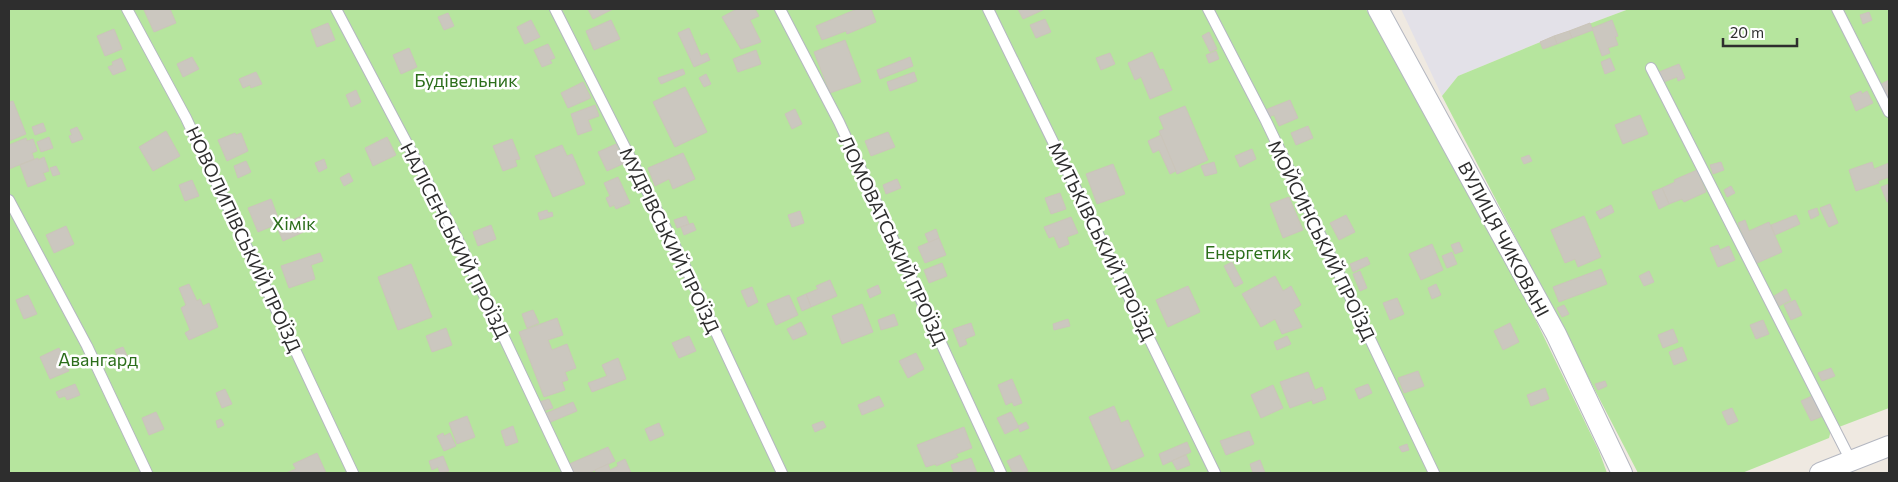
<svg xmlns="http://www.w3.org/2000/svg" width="1898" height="482" viewBox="0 0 1898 482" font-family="Commissioner,sans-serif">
<rect width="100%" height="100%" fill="#efe9e1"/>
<polygon fill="#e3e1e8" points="1401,9 1629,9 1538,43 1458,76 1442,96"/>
<g fill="#b6e59e">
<polygon points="9,9 1366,9 1500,246 1599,451 1607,473 9,473"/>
<polygon points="1629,9 1889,9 1889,408 1831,430 1829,438 1742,473 1638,473 1442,96 1458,76 1538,43"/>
</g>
<g fill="#cbc7bf" stroke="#cbc5ba">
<polygon points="146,9 170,9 176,23 154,32 144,10"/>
<polygon points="588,9 613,9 593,19"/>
<polygon points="737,9 755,9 759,16 750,20 761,42 741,49 722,17"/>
<polygon points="857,9 871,9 876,22 847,34 846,31 822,40 816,26"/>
<polygon points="1018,9 1042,9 1043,10 1023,19"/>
<polygon points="1869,12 1872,20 1863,24 1860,15"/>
<polygon points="448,13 454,26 444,30 438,17"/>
<polygon points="1045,19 1051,32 1036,38 1030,25"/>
<polygon points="531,20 540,37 525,44 517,27"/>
<polygon points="611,20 620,39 594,50 586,31"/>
<polygon points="1612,20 1618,36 1615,37 1618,45 1608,48 1610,53 1602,56 1592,28"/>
<polygon points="328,23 335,40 317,47 311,30"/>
<polygon points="1590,23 1593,30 1572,38 1569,31"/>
<polygon points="689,28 701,56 707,53 710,60 694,67 678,33"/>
<polygon points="114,29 122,49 105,56 97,36"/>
<polygon points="1569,31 1572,38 1557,44 1554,36"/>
<polygon points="1209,32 1217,49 1210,52 1202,36"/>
<polygon points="1554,36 1557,44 1543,49 1540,42"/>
<polygon points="845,40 861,82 830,93 814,52"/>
<polygon points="548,44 555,58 550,60 552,63 542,67 534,50"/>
<polygon points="409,48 417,67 401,74 393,55"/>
<polygon points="756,50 761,64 738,72 733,59"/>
<polygon points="1216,51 1219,59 1209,63 1206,55"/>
<polygon points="1152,52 1160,70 1163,69 1172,90 1150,99 1141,77 1135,80 1128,63"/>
<polygon points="1110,53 1115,64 1101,70 1096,58"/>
<polygon points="192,57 199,69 183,77 177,64"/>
<polygon points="910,57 913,66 880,79 877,70"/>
<polygon points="121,58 126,70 113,75 108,67 113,65 112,62"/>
<polygon points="1610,58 1615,70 1605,74 1601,62"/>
<polygon points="1679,64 1685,78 1678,81 1677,77 1664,82 1659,72"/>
<polygon points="683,69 685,74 661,84 658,78"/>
<polygon points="256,72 262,84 251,88 250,85 243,88 239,79"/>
<polygon points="914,72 917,81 890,91 887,82"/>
<polygon points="706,74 711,84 704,87 699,78"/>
<polygon points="1889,80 1889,98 1888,99 1881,84"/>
<polygon points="583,82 591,98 568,108 561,93"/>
<polygon points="685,87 707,132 675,147 653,102"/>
<polygon points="356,90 361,102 351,107 346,95"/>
<polygon points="1861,91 1862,94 1867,91 1873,103 1856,111 1850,96"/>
<polygon points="1290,100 1298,118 1279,126 1274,115 1268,117 1265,110"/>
<polygon points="13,101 26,134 9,141 9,102"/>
<polygon points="595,105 599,116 588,120 592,130 578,135 571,114"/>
<polygon points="1185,106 1208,160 1177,174 1159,131 1164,129 1159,117"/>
<polygon points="795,109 802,124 792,129 785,114"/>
<polygon points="1640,115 1648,134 1623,144 1615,125"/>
<polygon points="43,123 46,131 35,135 32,127"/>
<polygon points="1308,126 1313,138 1296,145 1291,133"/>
<polygon points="77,127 83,139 72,143 69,136 72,135 70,130"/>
<polygon points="166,131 180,156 153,171 139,147"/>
<polygon points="888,132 895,147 871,156 865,141"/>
<polygon points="235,133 236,135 241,133 248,151 227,161 218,140"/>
<polygon points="1161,135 1176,171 1170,174 1159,150 1153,153 1148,141"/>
<polygon points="49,137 53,148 41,152 37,142"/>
<polygon points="387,137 396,155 373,166 365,148"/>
<polygon points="26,138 27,141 33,139 37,151 32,153 34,159 9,169 9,145"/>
<polygon points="512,139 520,159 515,160 517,166 503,171 493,146"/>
<polygon points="616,144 625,163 607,171 598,152"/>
<polygon points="562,145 567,156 572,154 585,184 553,197 535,156"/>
<polygon points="1252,149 1256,159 1240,167 1235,156"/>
<polygon points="683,153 695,179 673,189 669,179 655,186 648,168"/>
<polygon points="1529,155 1532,161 1524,164 1521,158"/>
<polygon points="44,157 49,171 43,173 46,180 28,187 20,165 38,158 38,160"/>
<polygon points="324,159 327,168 319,172 315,163"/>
<polygon points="246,161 251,172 238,178 234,166"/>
<polygon points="1214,162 1217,173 1205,176 1201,166"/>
<polygon points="1721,162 1724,170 1713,174 1710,165"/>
<polygon points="1872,162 1874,169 1889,163 1889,177 1878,181 1879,183 1856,191 1849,170"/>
<polygon points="1113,164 1125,194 1097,204 1086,174"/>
<polygon points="56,166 60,174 53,176 50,168"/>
<polygon points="1697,170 1706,192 1684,202 1682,199 1669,204 1662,188 1675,182 1674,180"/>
<polygon points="349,173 353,181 344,186 340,178"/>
<polygon points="618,177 630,203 616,209 614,205 610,207 606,198 610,196 604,183"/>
<polygon points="897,179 901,188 886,194 883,185"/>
<polygon points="192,180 199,196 185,201 179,185"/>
<polygon points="1889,184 1889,201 1887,202 1881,187"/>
<polygon points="1731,186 1735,193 1727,197 1724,190"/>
<polygon points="1662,188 1669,204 1659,209 1652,192"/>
<polygon points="1060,193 1066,209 1051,214 1045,198"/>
<polygon points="1289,197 1303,230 1283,238 1270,204"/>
<polygon points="271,199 280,223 258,232 248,208"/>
<polygon points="1830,204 1838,223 1829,227 1820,208"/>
<polygon points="1611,205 1614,212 1600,219 1596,212"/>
<polygon points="1817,208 1819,215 1811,219 1808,211"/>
<polygon points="547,210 548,213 552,212 553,216 540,220 538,213"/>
<polygon points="800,211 804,223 792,227 788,215"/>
<polygon points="306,214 310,224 304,228 306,231 283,241 277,227"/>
<polygon points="1346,215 1355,232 1339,240 1330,223"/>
<polygon points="1796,215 1800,224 1775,235 1771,225"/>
<polygon points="686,216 689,224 677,228 674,220"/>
<polygon points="1584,216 1601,257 1578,267 1575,259 1565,263 1551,230"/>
<polygon points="1071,217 1078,233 1067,237 1069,244 1059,248 1054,236 1049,238 1044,227"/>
<polygon points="1745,220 1749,231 1769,222 1782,252 1755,264 1738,223"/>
<polygon points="693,223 696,230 684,235 681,227"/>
<polygon points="491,225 496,239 478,246 473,232"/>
<polygon points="66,226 74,244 54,253 46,235"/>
<polygon points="936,229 939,238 929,243 925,234"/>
<polygon points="939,238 946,255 925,263 918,247"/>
<polygon points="1459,242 1463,251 1455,254 1451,245"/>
<polygon points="1432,244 1443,270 1421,280 1409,254"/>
<polygon points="1718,245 1720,250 1729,246 1735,260 1718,267 1710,248"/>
<polygon points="1452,252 1457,264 1447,268 1442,256"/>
<polygon points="320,253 323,261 311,265 315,279 289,288 281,266"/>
<polygon points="1367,257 1370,264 1353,272 1350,264"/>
<polygon points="1232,262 1243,283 1235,287 1224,266"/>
<polygon points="942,263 947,276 929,283 924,270"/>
<polygon points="411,264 432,317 398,330 378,277"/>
<polygon points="1601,269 1607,284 1559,302 1553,287"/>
<polygon points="1360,271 1367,288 1360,291 1353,274"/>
<polygon points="1649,271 1654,282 1644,286 1639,276"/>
<polygon points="1275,276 1283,291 1291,286 1301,305 1293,310 1302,327 1282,334 1275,319 1261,327 1242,294"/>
<polygon points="830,280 837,296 811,307 806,294 818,289 816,286"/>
<polygon points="189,284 197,301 200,299 203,306 209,303 218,327 189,340 185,333 190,330 181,308 186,305 179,288"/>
<polygon points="1436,284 1441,295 1432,299 1428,288"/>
<polygon points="878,285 881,293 870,298 867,290"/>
<polygon points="1188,286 1200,312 1168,327 1156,300"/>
<polygon points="752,287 758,302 748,307 741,291"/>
<polygon points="1786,289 1791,300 1779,306 1774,296"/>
<polygon points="806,294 811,307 802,311 797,298"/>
<polygon points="28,295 37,314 24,319 16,300"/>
<polygon points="789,295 798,315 776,325 767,304"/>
<polygon points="1397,298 1404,314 1390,320 1383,303"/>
<polygon points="1795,300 1802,315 1791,320 1784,305"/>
<polygon points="862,304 873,332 842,344 832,316"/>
<polygon points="1564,305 1569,314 1562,317 1557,308"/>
<polygon points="533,310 539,323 527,328 522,314"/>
<polygon points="894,314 898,325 881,330 878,320"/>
<polygon points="557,318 563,335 548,340 552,350 567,344 576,368 565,372 568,380 562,382 565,390 544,397 519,332"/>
<polygon points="1068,319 1070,326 1054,330 1053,324"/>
<polygon points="1763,320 1769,334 1756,339 1750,325"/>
<polygon points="801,322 807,334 793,340 787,329"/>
<polygon points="971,323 975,335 965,339 967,344 960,347 953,329"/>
<polygon points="1510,323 1519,342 1503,350 1494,331"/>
<polygon points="446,328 452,345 432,352 426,336"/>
<polygon points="1673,329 1678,342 1663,348 1658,335"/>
<polygon points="689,336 696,351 679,358 672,343"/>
<polygon points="1287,336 1291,344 1277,350 1274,342"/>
<polygon points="123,347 129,360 120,364 115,350"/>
<polygon points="1682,347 1687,360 1674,365 1669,352"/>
<polygon points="59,348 69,371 50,379 40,357"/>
<polygon points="916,353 924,369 908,378 899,361"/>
<polygon points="618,358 626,379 592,392 588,383 607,376 602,365"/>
<polygon points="1831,368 1835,376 1822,381 1818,373"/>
<polygon points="1418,371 1424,386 1404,393 1398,378"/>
<polygon points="1308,372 1315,390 1322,387 1326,399 1313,404 1312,400 1290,408 1280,382"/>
<polygon points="1012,379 1022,403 1014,406 1012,402 1006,405 998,385"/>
<polygon points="1605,381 1607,386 1598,390 1595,384"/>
<polygon points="75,384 80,395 67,400 65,396 59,398 56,392"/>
<polygon points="1368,384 1372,393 1359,399 1355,389"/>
<polygon points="1273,385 1283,408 1261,418 1251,395"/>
<polygon points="1545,388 1549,399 1531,406 1527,395"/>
<polygon points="225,389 232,404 222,408 216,393"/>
<polygon points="879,396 884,406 862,415 858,405"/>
<polygon points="1812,396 1823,416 1811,421 1801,401"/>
<polygon points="549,399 553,408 540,412 536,403"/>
<polygon points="573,402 577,411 546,424 542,415"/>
<polygon points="1114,406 1121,423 1128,420 1144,456 1112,470 1089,417"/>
<polygon points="1732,408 1738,421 1728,425 1722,412"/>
<polygon points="156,412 164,429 149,435 142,418"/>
<polygon points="1011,412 1019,427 1005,434 997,418"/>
<polygon points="467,416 475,437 457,444 449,423"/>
<polygon points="221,419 224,425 218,428 216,421"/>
<polygon points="823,421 826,427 815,432 812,425"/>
<polygon points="1026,422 1029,428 1020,432 1018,426"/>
<polygon points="659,423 664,435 650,441 645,429"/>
<polygon points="513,426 518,442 506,446 501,431"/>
<polygon points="964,427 972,448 956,454 958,457 936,466 936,464 926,467 917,445"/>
<polygon points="1249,431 1254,444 1226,455 1220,441"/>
<polygon points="443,433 444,436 450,433 456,446 444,451 437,436"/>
<polygon points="1187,442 1191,452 1163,465 1159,454"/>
<polygon points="1407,444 1409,450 1402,452 1399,447"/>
<polygon points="608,447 615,461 589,473 571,473 567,465"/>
<polygon points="317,453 326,473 286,473 296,469 293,464"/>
<polygon points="1020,455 1028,471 1023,473 1013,473 1007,461"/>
<polygon points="1186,455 1190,465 1177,470 1172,461"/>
<polygon points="443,456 449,471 440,473 438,467 432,470 429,461"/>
<polygon points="971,458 977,473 954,473 951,465"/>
<polygon points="625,459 631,473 596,473 595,470 608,464 610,470 618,466 617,463"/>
<polygon points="1260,460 1265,473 1253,473 1250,464"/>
</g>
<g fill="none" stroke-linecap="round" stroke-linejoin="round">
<defs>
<g id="lane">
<polyline points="127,9 186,118 353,473"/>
<polyline points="336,9 457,238 568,473"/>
<polyline points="555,9 682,260 782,473"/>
<polyline points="780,9 839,122 1001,473"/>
<polyline points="988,9 1215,473"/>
<polyline points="1208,9 1266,121 1434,473"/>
<polyline points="1837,9 1889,112"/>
<polyline points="1651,68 1851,461"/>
<polyline points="9,200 87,346 147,473"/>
</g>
<g id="street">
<polyline points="1378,9 1556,334 1622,473"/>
<polyline points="1820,473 1889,446"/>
</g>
</defs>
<use href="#lane" stroke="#b4b7c1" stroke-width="12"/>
<use href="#street" stroke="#b4b7c1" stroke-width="22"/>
<use href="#lane" stroke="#fff" stroke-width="10"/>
<use href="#street" stroke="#fff" stroke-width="20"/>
</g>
<g text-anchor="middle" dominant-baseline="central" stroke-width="5" stroke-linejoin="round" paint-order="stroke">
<g font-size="18" fill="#2c6e1b" stroke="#fff">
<text x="466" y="80">Будівельник</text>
<text x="294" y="223">Хімік</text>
<text x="1248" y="252">Енергетик</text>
<text x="98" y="359">Авангард</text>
</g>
<g font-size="18" fill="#2e2e2e" stroke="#fff">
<text transform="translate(244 239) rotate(65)">НОВОЛИПІВСЬКИЙ ПРОЇЗД</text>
<text transform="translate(1504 239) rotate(62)">ВУЛИЦЯ ЧИКОВАНІ</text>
<text transform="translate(455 240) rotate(63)">НАЛІСЕНСЬКИЙ ПРОЇЗД</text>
<text transform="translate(670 240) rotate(64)">МУДРІВСЬКИЙ ПРОЇЗД</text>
<text transform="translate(893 240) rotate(65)">ЛОМОВАТСЬКИЙ ПРОЇЗД</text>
<text transform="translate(1322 240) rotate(64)">МОЙСИНСЬКИЙ ПРОЇЗД</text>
<text transform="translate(1102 241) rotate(64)">МИТЬКІВСЬКИЙ ПРОЇЗД</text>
</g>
</g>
<rect width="1898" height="482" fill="none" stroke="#2e2e2e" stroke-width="20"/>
<path d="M1723 38v8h74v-8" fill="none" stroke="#2e2e2e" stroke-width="2.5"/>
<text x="1730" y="38" font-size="15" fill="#2e2e2e" stroke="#ffffff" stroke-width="4" paint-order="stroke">20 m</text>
</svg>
